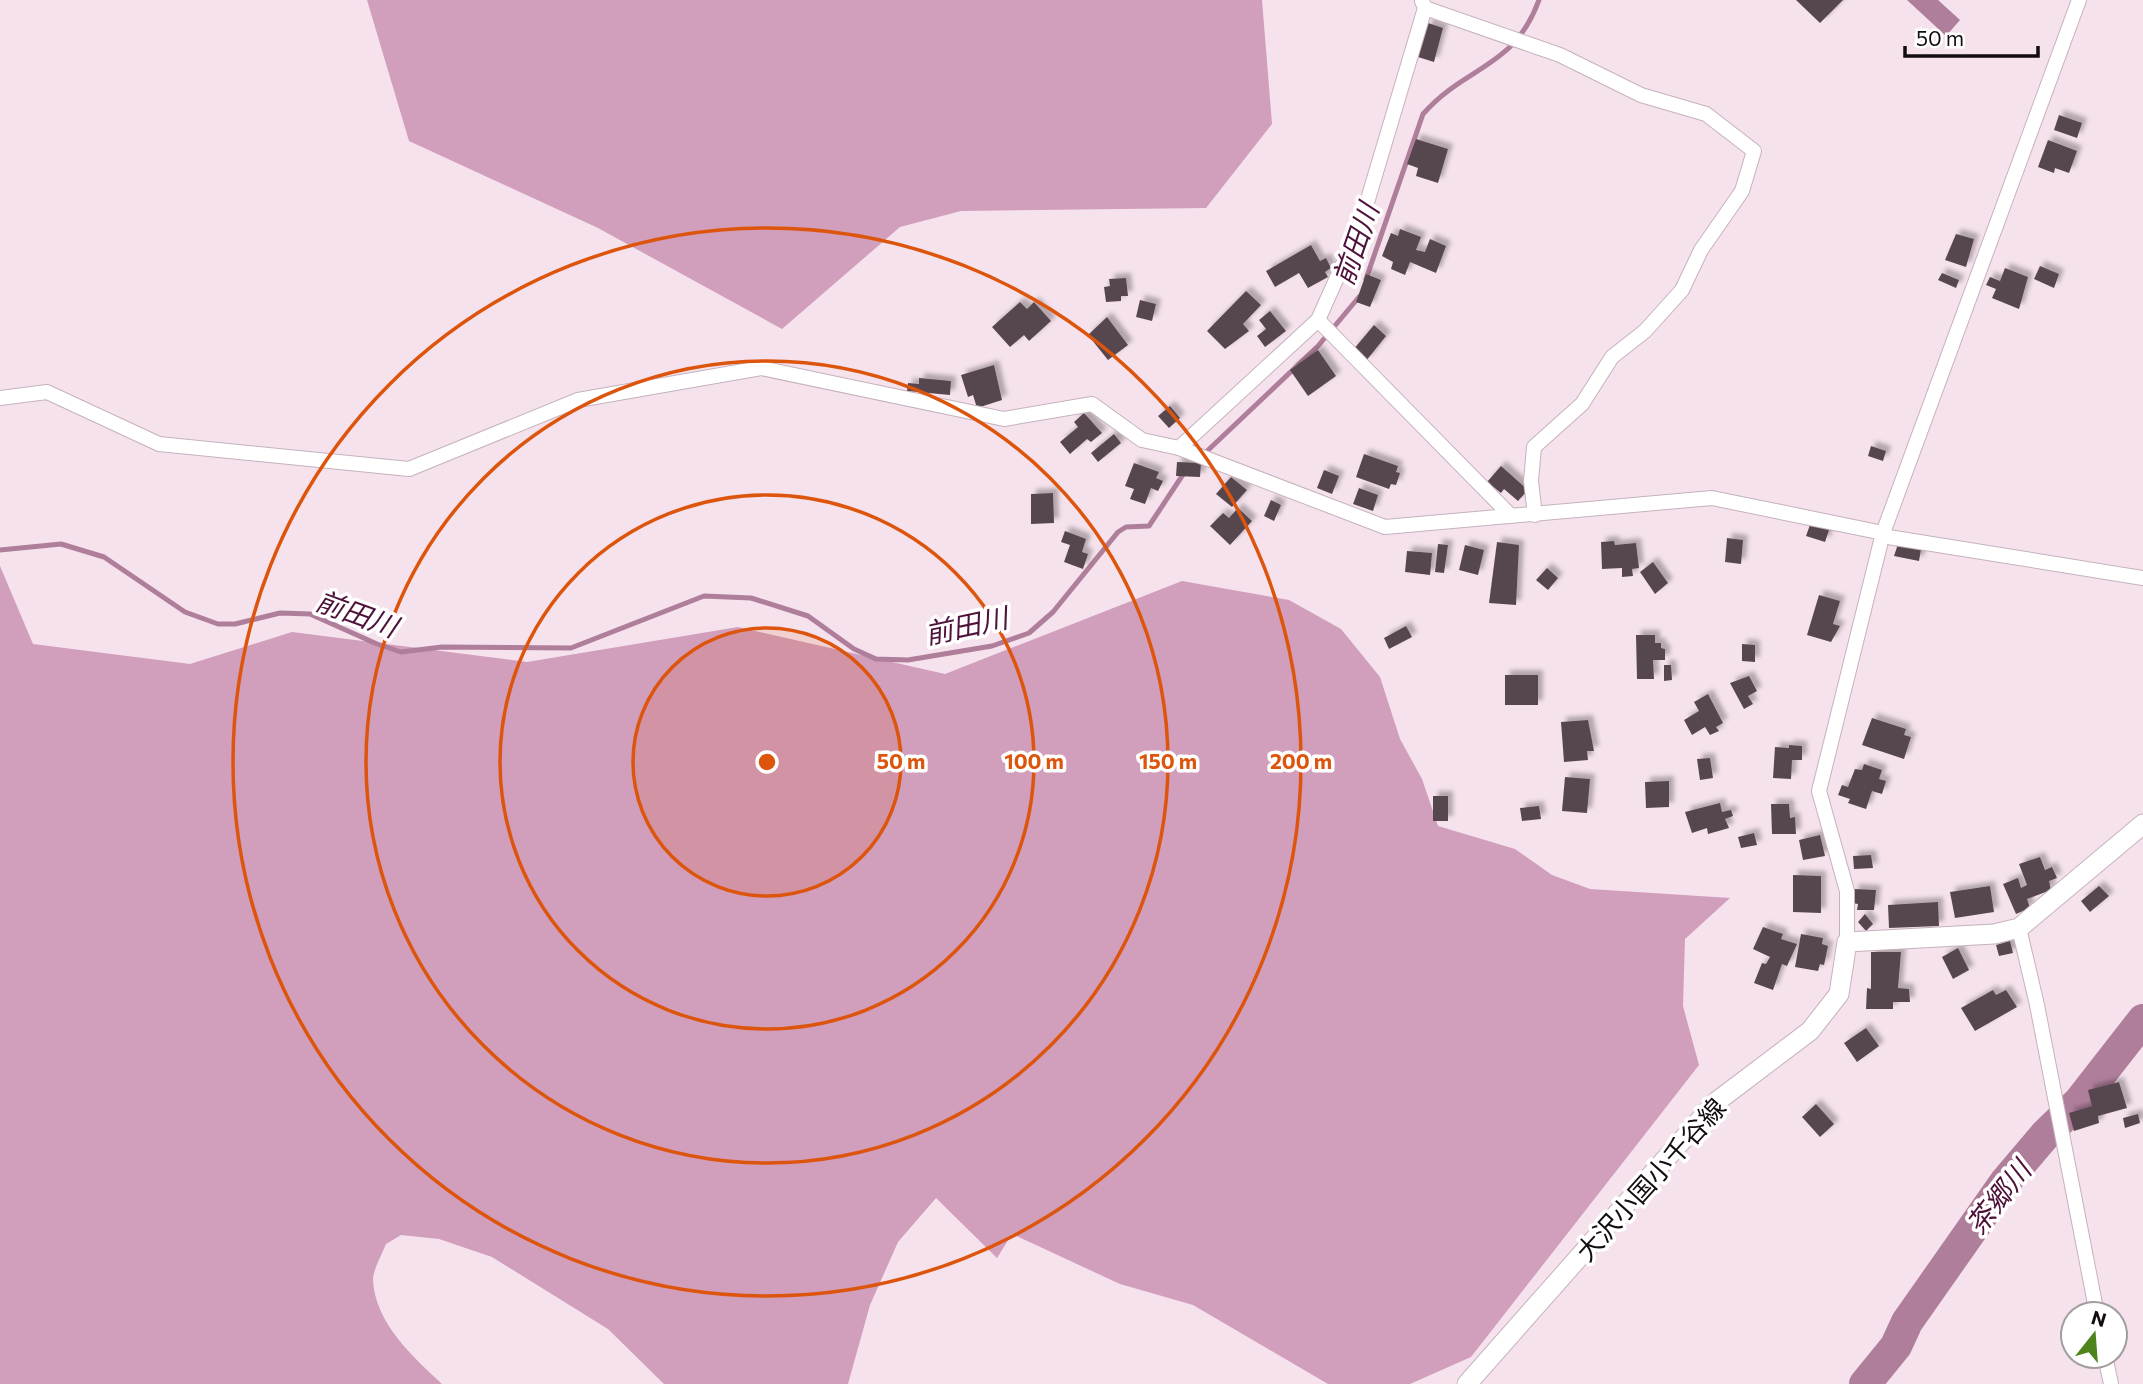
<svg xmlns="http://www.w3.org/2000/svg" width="2143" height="1384" viewBox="0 0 2143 1384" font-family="Commissioner,'Noto Sans JP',sans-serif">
<defs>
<filter id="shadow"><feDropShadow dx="5" dy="-5" stdDeviation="2" flood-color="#0004"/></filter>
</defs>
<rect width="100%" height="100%" fill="#f5e2ec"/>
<g fill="#d19ebb">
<polygon points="367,0 1262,0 1272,124 1206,208 961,211 900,227 782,329 598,228 409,141"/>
<path d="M 0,566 L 33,644 L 190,664 L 292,632 L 527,662 L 738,627 L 945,674 L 1182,581 L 1289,600 L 1341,629 L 1380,677 L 1400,739 L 1422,779 L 1438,826 L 1515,849 L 1552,875 L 1590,889 L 1730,898 L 1685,939 L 1683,1006 L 1699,1065 L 1471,1357 L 1410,1384 L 1328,1384 L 1193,1305 L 1120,1284 L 1012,1234 L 997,1258 L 936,1198 L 898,1242 L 870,1305 L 848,1384 L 664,1384 L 608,1329 L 492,1257 L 439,1239 L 401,1235 L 386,1244 C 382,1254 373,1270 373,1280 C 375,1323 413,1357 442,1384 L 0,1384 Z"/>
</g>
<polygon fill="#af7e9a" points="1907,0 1938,0 1960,20 1946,36"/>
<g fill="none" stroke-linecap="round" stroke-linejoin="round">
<g stroke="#af7e9a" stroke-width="5">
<path d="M 1366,279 L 1423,114 C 1466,65 1514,69 1539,0"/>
<polyline points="1204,454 1318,346 1359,297"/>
<polyline points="0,550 61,544 104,557 185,612 218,624 235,624 280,613 310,614 377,644 401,652 442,647 571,648 704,596 751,598 808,616 854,649 876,659 908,660 992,646 1029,633 1053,612 1118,532 1126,527 1149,526 1184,473"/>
</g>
<polyline stroke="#af7e9a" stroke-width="32" points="1865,1384 1896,1346 1907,1322 2006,1181 2045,1135 2079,1102 2143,1020"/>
</g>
<g fill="#574750" filter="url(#shadow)">
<polygon points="1796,0 1843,0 1820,23"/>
<polygon points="1428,23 1443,28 1434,62 1418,57"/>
<polygon points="2059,115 2082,123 2077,138 2054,130"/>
<polygon points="1416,139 1448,149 1438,183 1416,176 1418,168 1407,164"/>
<polygon points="2048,140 2077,151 2069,173 2055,168 2054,173 2038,167"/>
<polygon points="1400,229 1421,237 1416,250 1425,252 1430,239 1446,246 1436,273 1410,262 1405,275 1391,269 1393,262 1382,256 1391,233 1398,236"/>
<polygon points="1956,234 1974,239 1966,267 1945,260"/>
<polygon points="1311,245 1320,261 1326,258 1331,268 1325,272 1328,277 1308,288 1299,273 1275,287 1266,271"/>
<polygon points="2040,266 2059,274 2054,288 2034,279"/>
<polygon points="2005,268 2028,277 2019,309 1992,298 1996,289 1986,285 1990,277 2000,281"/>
<polygon points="1942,273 1959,280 1956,288 1938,280"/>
<polygon points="1366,274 1381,280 1370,307 1356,302"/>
<polygon points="1126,278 1128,296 1121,296 1121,301 1106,302 1104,287 1110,286 1109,279"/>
<polygon points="1246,291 1261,305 1243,324 1249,331 1225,349 1207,331"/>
<polygon points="1140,300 1156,304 1152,321 1136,317"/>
<polygon points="1020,302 1027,309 1034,302 1051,321 1029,341 1024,335 1010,347 992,327"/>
<polygon points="1270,311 1286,331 1265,347 1257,336 1266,329 1259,320"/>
<polygon points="1107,317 1128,345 1108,360 1088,335"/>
<polygon points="1374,325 1386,336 1366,361 1353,350"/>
<polygon points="1318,350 1336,376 1308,396 1290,370"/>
<polygon points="994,365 1002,400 977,408 973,395 968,397 961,375"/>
<polygon points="919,378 951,381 950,395 907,391 908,383 919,384"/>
<polygon points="1170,406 1180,418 1169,428 1158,416"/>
<polygon points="1084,413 1102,433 1091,442 1087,439 1070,454 1060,442 1078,427 1074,422"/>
<polygon points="1114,434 1121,443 1098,462 1091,453"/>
<polygon points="1871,446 1886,451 1883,461 1868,456"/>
<polygon points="1364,454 1398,466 1396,472 1400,473 1396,485 1391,484 1389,489 1356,477"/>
<polygon points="1177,462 1201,463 1200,477 1176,476"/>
<polygon points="1134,463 1159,472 1156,478 1163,481 1158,491 1151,488 1145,504 1130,499 1134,489 1125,486"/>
<polygon points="1501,466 1528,490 1518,501 1504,489 1501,493 1487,482"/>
<polygon points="1324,470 1339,476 1332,494 1317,488"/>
<polygon points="1231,477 1247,490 1232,507 1216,494"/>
<polygon points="1359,488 1378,495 1373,511 1353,504"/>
<polygon points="1053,493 1054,523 1031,524 1031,494"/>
<polygon points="1271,500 1281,505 1274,521 1264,516"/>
<polygon points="1238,508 1252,521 1230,545 1210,526 1223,513 1229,518"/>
<polygon points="1811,522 1830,527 1825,542 1806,536"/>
<polygon points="1065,531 1086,539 1082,552 1088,554 1083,569 1064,562 1070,545 1061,542"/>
<polygon points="1727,538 1743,540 1741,564 1725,562"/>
<polygon points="1614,541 1615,545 1636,543 1639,568 1632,569 1633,576 1622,577 1622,568 1602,569 1601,542"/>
<polygon points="1497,542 1519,545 1516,605 1489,603"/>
<polygon points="1438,544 1448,545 1444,573 1435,572"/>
<polygon points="1898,544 1921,549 1919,561 1894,556"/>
<polygon points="1465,545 1484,550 1478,575 1459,570"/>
<polygon points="1407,551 1432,553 1430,575 1405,572"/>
<polygon points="1653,562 1668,583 1655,594 1640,572"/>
<polygon points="1547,568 1558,578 1548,590 1536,580"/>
<polygon points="1819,595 1840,601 1833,624 1840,626 1831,642 1807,635"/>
<polygon points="1406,626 1412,637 1389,649 1384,638"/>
<polygon points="1636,635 1655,635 1655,643 1661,643 1661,648 1665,649 1665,660 1653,660 1654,679 1637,679"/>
<polygon points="1742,644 1755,645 1755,662 1742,661"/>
<polygon points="1664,665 1671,665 1672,680 1664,681"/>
<rect x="1505" y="675" width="33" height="30"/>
<polygon points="1749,676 1757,691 1748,696 1753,704 1744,709 1730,683"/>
<polygon points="1708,694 1723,723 1716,727 1719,731 1710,735 1705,727 1692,735 1684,720 1699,711 1694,702"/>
<polygon points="1872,718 1906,729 1904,735 1911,737 1904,759 1862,745"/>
<polygon points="1588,720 1594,751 1587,751 1588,760 1564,762 1561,722"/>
<polygon points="1789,745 1802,746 1802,760 1792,760 1791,779 1773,778 1775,747 1789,748"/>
<polygon points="1710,758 1713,778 1700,780 1697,759"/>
<polygon points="1864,764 1882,770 1879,779 1886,781 1882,794 1872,791 1866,809 1848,803 1850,799 1838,795 1842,785 1848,787 1855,769 1862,770"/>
<polygon points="1565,777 1590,779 1587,813 1562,811"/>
<polygon points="1669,781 1669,807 1646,808 1645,782"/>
<rect x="1433" y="796" width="15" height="25"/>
<polygon points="1720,803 1722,812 1731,810 1733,816 1725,819 1729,828 1708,834 1707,828 1692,833 1685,812"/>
<polygon points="1771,804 1789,804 1790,818 1795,817 1796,834 1772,834"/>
<polygon points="1539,806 1541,819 1522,821 1520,808"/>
<polygon points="1754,833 1757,845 1741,848 1738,837"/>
<polygon points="1820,835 1825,856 1803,860 1799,840"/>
<polygon points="1871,855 1873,868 1854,869 1853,856"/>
<polygon points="2040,857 2045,870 2052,867 2057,878 2049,881 2051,890 2027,899 2030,908 2016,914 2003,884 2018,878 2021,888 2027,885 2019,864"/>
<polygon points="1793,875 1821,876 1821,913 1793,912"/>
<polygon points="1990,886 1994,912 1955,918 1950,892"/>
<polygon points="2099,886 2109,896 2090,912 2081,901"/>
<polygon points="1854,889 1876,890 1874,910 1857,910 1858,904 1852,903"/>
<polygon points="1938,902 1939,926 1889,928 1888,905"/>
<polygon points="1865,914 1873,924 1866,931 1858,922"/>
<polygon points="1763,927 1783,934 1781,939 1797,944 1787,966 1782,964 1773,990 1754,983 1762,963 1766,964 1770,957 1753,949"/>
<polygon points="1801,934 1823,938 1822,944 1828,946 1824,965 1820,964 1818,971 1795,967"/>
<polygon points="2010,941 2013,953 1999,956 1996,945"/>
<polygon points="1958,948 1969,970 1953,979 1942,957"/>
<polygon points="1871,952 1901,952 1898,988 1909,989 1910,1002 1893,1002 1893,1009 1866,1009 1867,988 1871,989"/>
<polygon points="1993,990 1996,995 2006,990 2017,1007 1975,1031 1961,1008"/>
<polygon points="1866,1028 1879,1046 1857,1062 1844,1043"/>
<polygon points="2119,1082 2127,1108 2098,1116 2099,1123 2074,1131 2069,1113 2092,1106 2088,1090"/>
<polygon points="1816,1104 1834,1124 1820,1137 1802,1117"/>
<polygon points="2138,1114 2140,1123 2125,1128 2123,1118"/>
</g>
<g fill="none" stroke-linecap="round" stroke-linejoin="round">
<defs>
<g id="street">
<polyline points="1425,8 1560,55 1641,95 1706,114 1754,151 1742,191 1701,250 1682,290 1645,331 1612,357 1582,404 1534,447 1531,481 1535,515"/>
<polyline points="1318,320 1511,516"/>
<polyline points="0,398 47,392 159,444 409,469 578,400 761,368 1004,419 1092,404 1142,440 1179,448 1385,527 1712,498 1883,533"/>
<polyline points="1179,448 1318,320 1360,226 1425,8 1422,1"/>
<polyline points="1882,536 2143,578"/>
<polyline points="2019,928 2037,1005 2097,1314"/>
<polyline points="1847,942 1847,891 1819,791 1883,533 2079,0"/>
<polyline points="2105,1356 2111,1384"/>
</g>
<polyline id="secondary" points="1467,1384 1716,1102 1810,1031 1839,994 1847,942 1994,934 2019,928 2143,824"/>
</defs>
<use href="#street" stroke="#c5b2bd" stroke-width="16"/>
<use href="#secondary" stroke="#c5b2bd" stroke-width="21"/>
<use href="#street" stroke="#fff" stroke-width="14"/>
<use href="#secondary" stroke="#fff" stroke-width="19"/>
</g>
<circle cx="767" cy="762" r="134" fill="#dd550c" fill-opacity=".12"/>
<g fill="none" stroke="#dd550c" stroke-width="3.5">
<circle cx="767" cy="762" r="134"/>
<circle cx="767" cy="762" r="267"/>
<circle cx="767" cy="762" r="401"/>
<circle cx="767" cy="762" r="534"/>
</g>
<g text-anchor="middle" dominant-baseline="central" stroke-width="7" stroke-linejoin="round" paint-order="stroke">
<g font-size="26" fill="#130c10" stroke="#fff">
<text transform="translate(1650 1179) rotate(-48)">大沢小国小千谷線</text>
</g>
<g font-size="28" font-style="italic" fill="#4e123a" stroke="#fff">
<text transform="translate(1355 244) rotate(-71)">前田川</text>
<text transform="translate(357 613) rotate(20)">前田川</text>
<text transform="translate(966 625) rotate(-12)">前田川</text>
<text transform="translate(1998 1197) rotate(-52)">茶郷川</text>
</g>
</g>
<circle cx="767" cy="762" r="10" fill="#dd550c" stroke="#fff" stroke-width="3.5"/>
<g font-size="21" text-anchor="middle" font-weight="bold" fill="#dd550c" stroke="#fff" stroke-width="7" stroke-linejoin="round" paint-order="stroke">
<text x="901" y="769">50 m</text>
<text x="1034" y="769">100 m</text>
<text x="1168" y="769">150 m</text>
<text x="1301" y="769">200 m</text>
</g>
<g transform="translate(2094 1335) rotate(17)"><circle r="33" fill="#ffffff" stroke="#a19e9f" stroke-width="2"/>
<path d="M0-5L12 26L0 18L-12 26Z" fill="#4d841c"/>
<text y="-10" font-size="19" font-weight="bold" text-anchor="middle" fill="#130c10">N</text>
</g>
<path d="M1905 46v10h133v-10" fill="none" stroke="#130c10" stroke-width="3.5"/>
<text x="1916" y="46" font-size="21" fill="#130c10" stroke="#ffffff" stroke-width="5" paint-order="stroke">50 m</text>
</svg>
